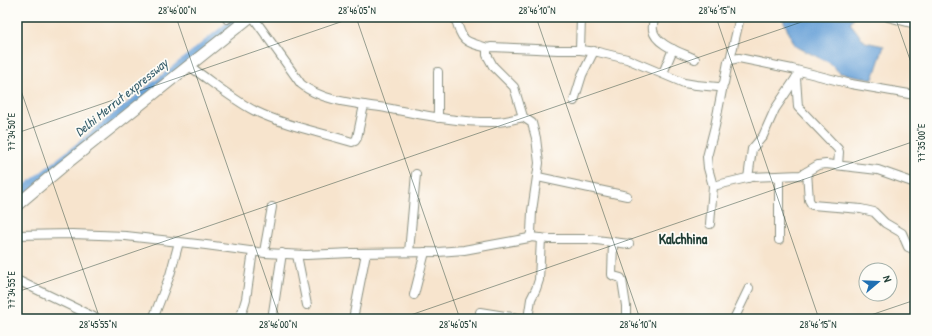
<svg xmlns="http://www.w3.org/2000/svg" width="932" height="336" viewBox="0 0 932 336" font-family="'Patrick Hand',sans-serif">
<rect width="100%" height="100%" fill="#fdfcf7"/>
<filter id="ink" filterUnits="userSpaceOnUse"><feTurbulence type="fractalNoise" baseFrequency=".025" numOctaves="2"/><feDisplacementMap in="SourceGraphic" scale="8" xChannelSelector="R" yChannelSelector="G"/><feConvolveMatrix kernelMatrix="1 2 1 2 8 2 1 2 1" color-interpolation-filters="sRGB"/></filter>
<filter id="wash" filterUnits="userSpaceOnUse"><feTurbulence type="fractalNoise" baseFrequency=".012" numOctaves="4" result="noise"/><feDisplacementMap in="SourceGraphic" scale="16" xChannelSelector="R" yChannelSelector="G"/><feGaussianBlur stdDeviation="0.9" result="paint"/><feColorMatrix in="noise" values="0 0 0 0 0 0 0 0 0 0 0 0 0 0 0 0 0 1.4 0 .05"/><feComposite in="paint" operator="in"/></filter>
<g filter="url(#wash)">
<rect width="100%" height="100%" fill="#f7e4cd"/>
<polygon fill="#69a2d8" stroke="#447086" points="782,17 854,17 850,23 865,42 884,46 873,79 840,73 828,62 795,46"/>
<g fill="none" stroke-linecap="round" stroke-linejoin="round">
<polyline stroke="#69a2d8" stroke-width="8" points="17,196 240,17"/>
</g>
</g>
<g filter="url(#ink)">
<g fill="none" stroke-linecap="round" stroke-linejoin="round">
<defs>
<g id="street">
<path d="M 253,17 L 301,84 C 322,102 360,104 386,108 C 423,115 459,123 496,122 C 505,122 514,119 523,117"/>
<path d="M 455,17 C 463,42 462,41 488,48"/>
<path d="M 654,17 C 654,21 652,26 653,30 C 655,45 683,53 695,59"/>
<polyline points="888,17 915,24"/>
<polyline points="227,19 230,17"/>
<polyline points="580,50 581,17"/>
<polyline points="730,60 740,17"/>
<path d="M 189,66 C 211,81 232,99 255,111 C 286,126 320,132 352,142 L 355,141 L 357,138 L 364,105"/>
<polyline points="663,73 673,49"/>
<polyline points="796,78 798,107 838,149 839,152 838,165"/>
<polyline points="574,101 582,75 594,51"/>
<polyline points="438,118 438,72"/>
<polyline points="807,172 809,200 812,205 861,209 874,212 885,223 902,233 908,247 915,250"/>
<polyline points="538,177 627,196"/>
<polyline points="748,178 752,149 763,136 775,109 800,72"/>
<polyline points="713,186 751,177 801,175 818,165 826,164 878,170 915,183"/>
<polyline points="710,224 713,186 708,168 707,157 715,126 723,85"/>
<polyline points="17,235 72,234 126,236 206,245 265,253 306,255 352,253 438,252 464,250 529,238 531,233 532,211 539,163 536,138 532,123 523,117 514,87 493,66 487,55 487,51 488,48 491,47 558,50 580,50 598,52 627,59 684,83 696,85 718,87 721,87 724,83 728,62 730,60 739,58 792,69 851,84 915,95"/>
<polyline points="530,237 549,239 588,239 629,244"/>
<polyline points="779,240 779,176"/>
<polyline points="613,242 612,275 614,276 621,278 622,280 626,306 626,319"/>
<polyline points="264,252 272,207"/>
<polyline points="409,252 416,174"/>
<polyline points="297,255 307,305"/>
<polyline points="17,280 98,319"/>
<polyline points="414,295 425,252"/>
<polyline points="480,312 525,319"/>
<polyline points="153,319 170,275 179,242"/>
<polyline points="240,319 246,299 253,251"/>
<polyline points="272,319 282,253"/>
<polyline points="353,319 366,253"/>
<polyline points="528,319 531,299 536,289 539,280 541,238"/>
<polyline points="734,319 749,288"/>
</g>
<polyline id="secondary" points="17,205 62,167 250,17"/>
</defs>
<use href="#street" stroke="#8b9080" stroke-width="10"/>
<use href="#secondary" stroke="#8b9080" stroke-width="13"/>
<use href="#street" stroke="#fff" stroke-width="8"/>
<use href="#secondary" stroke="#fff" stroke-width="11"/>
</g>
</g>
<path fill="none" stroke="#1f3d34" stroke-width="1" stroke-opacity="0.45" d="M 176,17 L 280,319M 356,17 L 460,319M 536,17 L 640,319M 716,17 L 819,319M 895,17 L 915,74M 17,79 L 100,319M 17,133 L 355,17M 17,292 L 816,17M 399,319 L 915,141M 859,319 L 915,300"/>
<g text-anchor="middle" dominant-baseline="central" stroke-width="3.5" stroke-linejoin="round" paint-order="stroke">
<g font-size="13" font-style="italic" fill="#39606d" stroke="#fdfcf7">
<text transform="translate(121 97) rotate(-39)">Delhi Merrut expressway</text>
</g>
<g font-size="14" font-weight="bold" fill="#1f3d34" stroke="#fdfcf7">
<text x="683" y="238">Kalchhina</text>
</g>
</g>
<rect width="932" height="336" fill="none" stroke="#fdfcf7" stroke-width="44"/>
<g transform="translate(878 282) rotate(71)"><circle r="19" fill="#fdfcf7" stroke="#a4b0a9"/>
<path d="M0-3L7 15L0 10L-7 15Z" fill="#1f6fb2"/>
<text y="-6" font-size="11" font-weight="bold" text-anchor="middle" fill="#1f3d34">N</text>
</g>
<rect x="22" y="22" width="888" height="292" fill="none" stroke="#1f3d34" stroke-width="1.5"/>
<g font-size="10" text-anchor="middle" fill="#1f3d34">
<text x="177" y="14">28°46'00"N</text>
<text x="357" y="14">28°46'05"N</text>
<text x="537" y="14">28°46'10"N</text>
<text x="717" y="14">28°46'15"N</text>
<text transform="translate(11 132) rotate(-90)" y="4">77°34'50"E</text>
<text transform="translate(921 143) rotate(-90)" y="4">77°35'00"E</text>
<text transform="translate(11 290) rotate(-90)" y="4">77°34'55"E</text>
<text x="98" y="328">28°45'55"N</text>
<text x="278" y="328">28°46'00"N</text>
<text x="458" y="328">28°46'05"N</text>
<text x="638" y="328">28°46'10"N</text>
<text x="818" y="328">28°46'15"N</text>
</g>
</svg>
